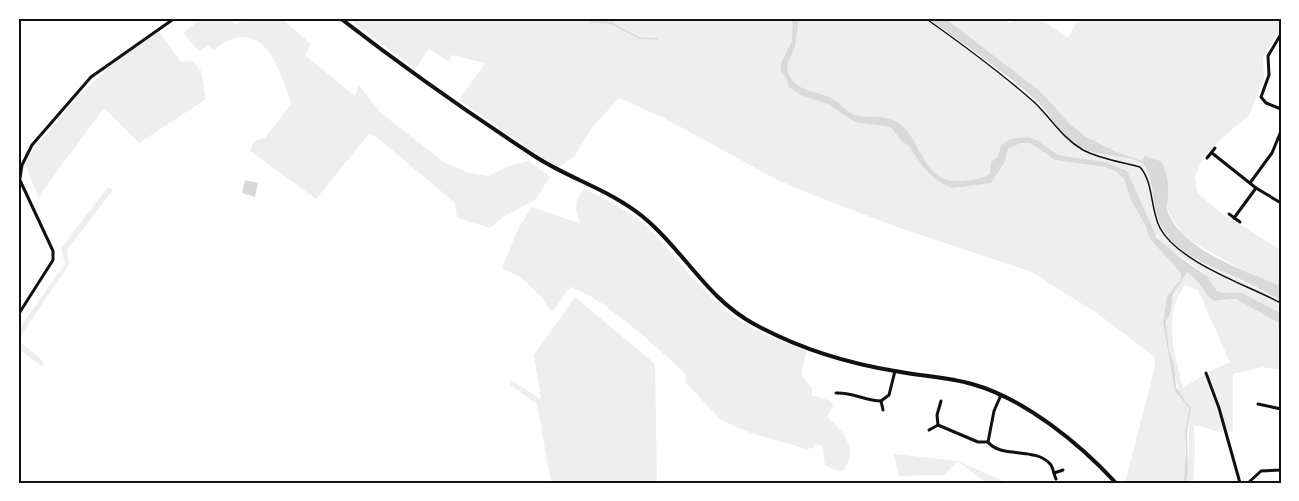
<svg xmlns="http://www.w3.org/2000/svg" width="1299" height="501" viewBox="0 0 1299 501" font-family="'Varela Round',sans-serif">
<rect width="100%" height="100%" fill="#fff"/>
<g fill="#eee">
<path d="M 202,18 L 230,18 L 235,25 L 247,18 L 281,18 L 311,44 L 305,55 L 355,96 L 359,85 L 381,113 L 445,163 L 469,173 L 488,176 L 509,166 L 529,161 L 550,177 L 535,200 L 503,217 L 490,228 L 457,218 L 455,203 L 374,135 L 369,134 L 316,199 L 250,151 L 254,141 L 265,138 L 291,104 C 279,65 261,12 213,50 L 208,45 L 200,52 L 183,33 Z"/>
<polygon points="347,18 927,18 1035,100 1050,116 1096,153 1118,156 1141,162 1149,176 1159,222 1165,233 1177,246 1202,262 1281,300 1281,313 1242,293 1224,293 1217,291 1204,273 1165,246 1153,231 1127,171 1106,162 1058,155 1037,140 1036,146 1055,160 1104,167 1117,172 1124,179 1130,198 1149,233 1150,239 1181,273 1181,279 1167,296 1163,323 1175,391 1189,407 1185,432 1186,449 1184,483 1125,483 1155,366 1155,357 1098,314 1032,272 894,226 803,191 774,178 664,118 619,98 590,130 575,156 559,167 538,155 459,100 485,63 452,55 449,62 429,49 415,69"/>
<polygon points="945,18 1002,18 1010,23 1014,18 1038,18 1068,38 1079,18 1280,18 1279,31 1263,58 1264,78 1249,115 1220,140 1201,162 1195,177 1198,194 1224,215 1281,250 1281,287 1237,267 1189,240 1181,232 1166,208 1168,194 1145,159 1143,161 1119,153 1085,136 1070,124 1041,92"/>
<polygon points="159,32 181,62 193,61 201,71 206,99 139,143 104,108 38,197 26,166 29,155 79,95 116,61"/>
<polygon points="108,187 113,190 67,250 69,264 18,340 44,362 42,366 21,351 22,348 18,345 18,330 65,264 61,248"/>
<path d="M 584,189 C 601,198 621,206 636,218 C 672,247 696,289 733,316 C 755,332 782,341 807,351 L 801,374 L 812,388 L 812,395 L 831,401 L 833,406 L 827,417 C 844,431 860,451 842,471 L 834,470 L 825,465 L 822,446 L 815,444 L 813,448 L 806,449 L 748,432 L 721,420 L 685,382 L 686,374 C 660,350 602,296 570,287 L 554,310 L 550,310 L 542,297 L 520,277 L 502,268 L 519,227 L 532,207 L 579,223 C 576,206 573,204 584,189 Z"/>
<path d="M 1187,272 C 1199,280 1205,298 1219,301 C 1223,302 1229,299 1233,300 C 1251,300 1266,311 1281,321 L 1281,370 L 1262,367 L 1233,374 L 1233,431 L 1227,432 L 1221,407 L 1208,372 L 1230,362 L 1198,290 L 1185,285 C 1162,316 1175,354 1183,388 L 1205,374 L 1212,392 L 1224,432 C 1211,432 1207,425 1194,426 L 1195,449 L 1193,483 L 1186,483 C 1186,478 1187,474 1188,469 C 1190,448 1187,428 1191,407 C 1174,391 1177,381 1173,361 C 1173,358 1170,355 1169,352 C 1162,323 1171,295 1187,272 Z"/>
<polygon points="575,297 655,364 657,483 551,483 537,404 510,385 512,381 541,399 534,355"/>
<polygon points="894,454 958,461 1008,483 986,483 958,461 944,475 899,476"/>
</g>
<g fill="#d9d9d9">
<path d="M 793,18 L 799,18 L 795,47 L 788,62 L 787,70 C 795,95 819,89 836,101 C 842,105 847,112 854,115 C 867,119 882,114 895,121 C 924,136 919,185 964,181 C 973,180 982,179 990,174 L 991,162 L 998,157 L 1001,145 L 1010,139 L 1028,137 L 1037,140 L 1058,155 L 1106,162 L 1127,171 L 1157,238 L 1182,259 L 1207,276 L 1217,291 L 1224,293 L 1242,293 L 1281,313 L 1281,324 L 1236,299 L 1214,301 C 1203,293 1199,280 1187,272 L 1173,295 L 1170,314 L 1166,322 L 1169,352 L 1174,363 L 1176,387 L 1186,402 L 1191,407 L 1187,433 L 1188,468 L 1186,483 L 1184,483 L 1186,449 L 1185,432 L 1189,408 L 1175,391 L 1163,323 L 1167,296 L 1181,279 L 1181,273 L 1150,239 L 1146,227 L 1130,198 L 1124,179 L 1117,172 L 1104,167 L 1055,160 L 1031,143 L 1021,143 L 1008,148 L 1005,162 L 991,183 L 952,188 L 936,180 L 922,166 L 909,146 L 902,142 L 891,127 L 855,122 L 828,104 L 801,95 L 789,87 L 787,80 L 781,72 L 781,63 L 792,41 Z"/>
<path d="M 927,18 L 945,18 L 1041,92 L 1070,124 L 1085,136 L 1119,153 L 1143,161 L 1144,156 L 1145,156 L 1160,161 C 1167,169 1169,185 1168,196 C 1168,201 1166,206 1167,210 C 1182,252 1245,269 1281,287 L 1281,300 C 1269,294 1256,287 1244,281 C 1214,267 1176,256 1161,225 C 1151,206 1156,181 1142,163 C 1122,153 1098,158 1077,145 C 1061,134 1051,115 1037,101 C 1003,71 964,44 927,18 Z"/>
<polygon points="245,180 258,183 255,197 242,193"/>
</g>
<g fill="none" stroke-linecap="round" stroke-linejoin="round">
<polyline stroke="#d9d9d9" stroke-width="1.5" points="588,18 592,22 611,23 639,38 657,39"/>
<path stroke="#111" stroke-width="1.5" d="M 925,18 C 962,44 1000,72 1034,102 C 1051,118 1062,138 1083,150 C 1100,159 1122,162 1140,167 C 1154,183 1150,209 1160,228 C 1178,262 1247,285 1281,303"/>
<g stroke="#111" stroke-width="3">
<polyline points="1281,34 1268,56 1269,75 1261,97 1266,103 1281,109"/>
<polyline points="1212,153 1256,188 1281,203"/>
<polyline points="1207,158 1215,148"/>
<polyline points="18,176 53,251 53,260 18,315"/>
<polyline points="20,178 22,165 32,145 91,77 175,18"/>
<polyline points="1250,183 1272,153 1281,131"/>
<polyline points="1229,214 1240,222"/>
<polyline points="1234,218 1256,188"/>
<polyline points="1206,373 1219,408 1240,483"/>
<path d="M 836,393 C 853,392 865,401 881,401 L 889,395 L 895,371"/>
<path d="M 1001,395 L 994,411 L 988,442 C 1001,459 1036,446 1051,465 C 1053,468 1054,475 1056,479"/>
<polyline points="881,401 883,410"/>
<polyline points="941,401 937,415 938,425 978,442 988,442"/>
<polyline points="1258,404 1281,409"/>
<polyline points="929,430 938,425"/>
<polyline points="1054,473 1063,470"/>
<polyline points="178,483 181,483"/>
<polyline points="1248,483 1261,471 1281,470"/>
</g>
<path stroke="#111" stroke-width="4" d="M 340,18 C 402,66 470,114 536,157 C 570,179 610,190 642,216 C 683,249 706,298 754,324 C 798,348 846,363 895,371 C 920,376 947,377 972,384 C 1025,399 1079,443 1116,483"/>
</g>
<rect width="1299" height="501" fill="none" stroke="#ffffff" stroke-width="39"/>
<rect x="20" y="20" width="1260" height="462" fill="none" stroke="#111" stroke-width="2"/>
</svg>
